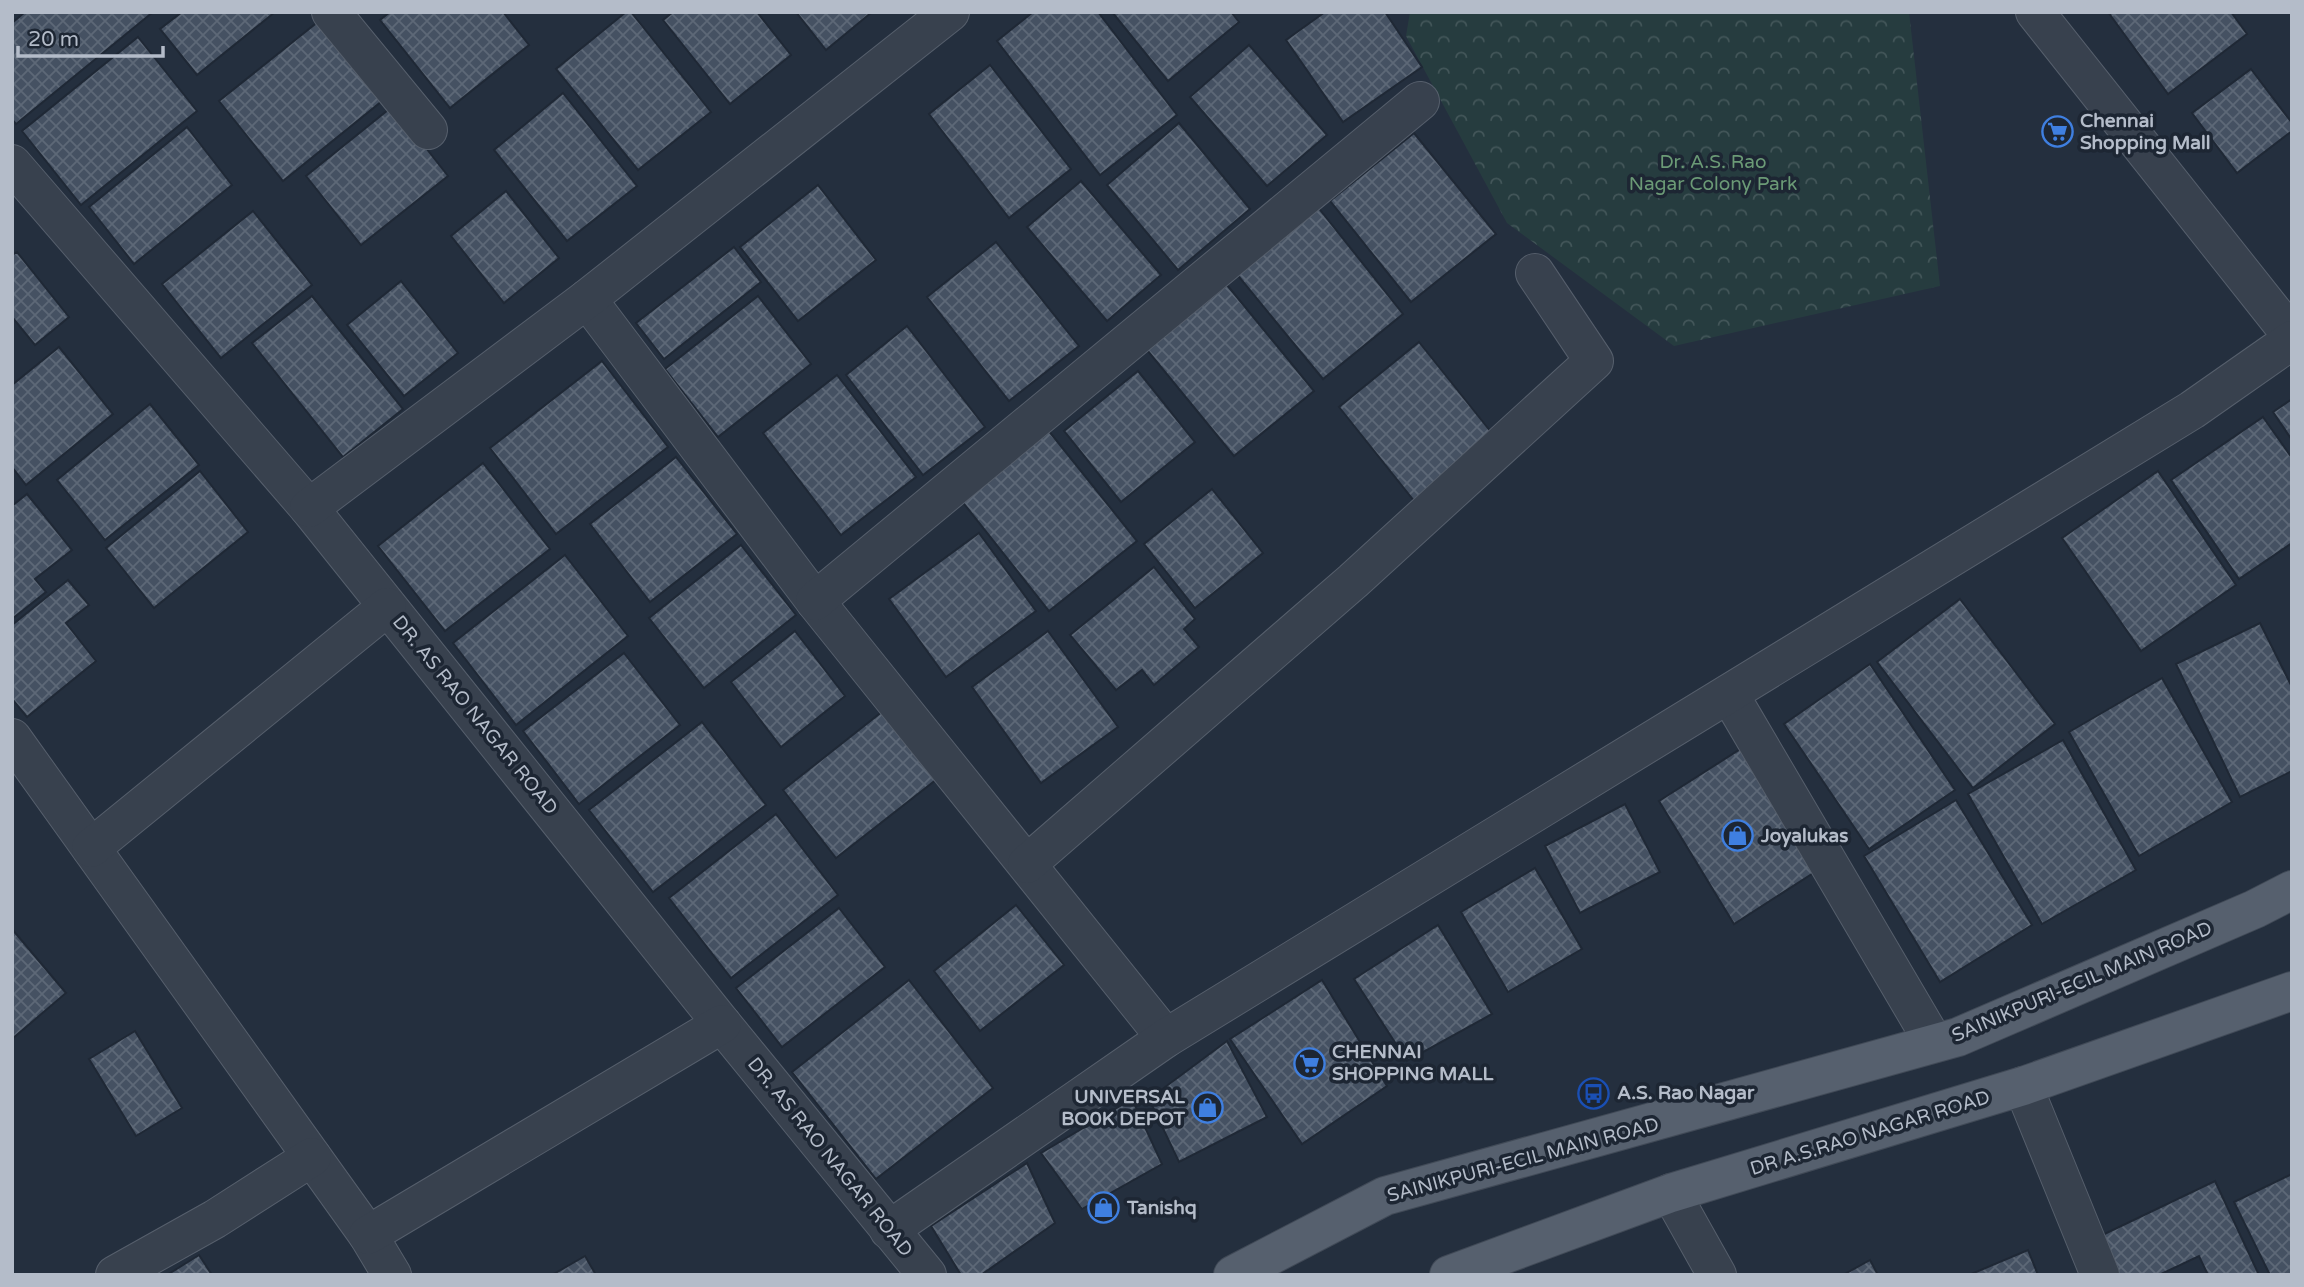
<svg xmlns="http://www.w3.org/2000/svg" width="2304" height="1287" viewBox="0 0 2304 1287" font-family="'Varela Round',sans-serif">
<defs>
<pattern id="forest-crowns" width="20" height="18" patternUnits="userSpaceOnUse" patternTransform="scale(1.75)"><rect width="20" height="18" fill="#263c3f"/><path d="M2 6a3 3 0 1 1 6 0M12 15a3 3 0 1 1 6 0" fill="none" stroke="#435659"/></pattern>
<pattern id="building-cross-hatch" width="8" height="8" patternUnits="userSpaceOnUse" patternTransform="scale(1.75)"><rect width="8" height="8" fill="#455162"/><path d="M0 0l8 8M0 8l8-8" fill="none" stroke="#5d6877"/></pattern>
</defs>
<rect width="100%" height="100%" fill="#242f3e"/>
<polygon fill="url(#forest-crowns)" points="1410,12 1909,12 1940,286 1674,346 1507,223 1406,36"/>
<g fill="url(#building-cross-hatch)" stroke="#1f2835" stroke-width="2">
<polygon points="25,12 153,12 16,124 12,119 12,23"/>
<polygon points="182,12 275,12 197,75 160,29"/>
<polygon points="390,12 503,12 529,45 450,108 380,20"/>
<polygon points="626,12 631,12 711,112 638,170 556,69"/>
<polygon points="673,12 757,12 791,55 730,104 663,20"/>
<polygon points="796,12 872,12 826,50"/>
<polygon points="1033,12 1098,12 1177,115 1100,175 997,41"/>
<polygon points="1112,12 1231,12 1239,22 1168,81"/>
<polygon points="1325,12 1385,12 1422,67 1343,122 1286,40"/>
<polygon points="2108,12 2231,12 2247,34 2168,94"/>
<polygon points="319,21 382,101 283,181 219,101"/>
<polygon points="138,37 197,111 81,205 22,131"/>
<polygon points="1249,45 1327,135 1267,186 1190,97"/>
<polygon points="990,65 1071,169 1009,218 929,114"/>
<polygon points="2251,69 2292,123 2292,131 2237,173 2192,113"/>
<polygon points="563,93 637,186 567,241 494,150"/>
<polygon points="393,106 448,176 361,245 306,176"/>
<polygon points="1179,123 1250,209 1178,270 1107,185"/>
<polygon points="187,127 232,185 134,264 89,207"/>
<polygon points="1414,133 1496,234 1411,302 1330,201"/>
<polygon points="1081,181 1161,275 1107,321 1027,227"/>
<polygon points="818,185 876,260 798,321 740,247"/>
<polygon points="506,191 559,258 504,303 451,236"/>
<polygon points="1317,206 1403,314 1323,379 1235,272"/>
<polygon points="253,211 312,285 221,358 162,284"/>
<polygon points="996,242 1079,346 1009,401 927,297"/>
<polygon points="734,247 761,282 664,359 636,323"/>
<polygon points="17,252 69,317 35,345 12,317 12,255"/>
<polygon points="401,281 458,353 404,396 347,325"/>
<polygon points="1227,285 1314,391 1234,456 1147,350"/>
<polygon points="312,296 403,409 343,457 252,343"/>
<polygon points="758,296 811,364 718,437 665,369"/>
<polygon points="907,326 985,427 923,475 846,375"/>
<polygon points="1419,342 1499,442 1419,507 1339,407"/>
<polygon points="59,347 113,414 26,485 12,467 12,385"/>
<polygon points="602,361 668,447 556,534 490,448"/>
<polygon points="1138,371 1195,442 1121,502 1064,431"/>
<polygon points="837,375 916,477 841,535 763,433"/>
<polygon points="2292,399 2292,440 2273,412"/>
<polygon points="150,404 199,465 105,540 57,480"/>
<polygon points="2263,417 2292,458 2292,543 2239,579 2171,480"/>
<polygon points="1048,430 1137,541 1049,611 961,500"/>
<polygon points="676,457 737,534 650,602 590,524"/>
<polygon points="483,463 550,549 445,631 378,546"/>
<polygon points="200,471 248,532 154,608 106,548"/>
<polygon points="2158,471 2236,585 2141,651 2062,538"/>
<polygon points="1212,489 1263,553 1195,608 1144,544"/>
<polygon points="27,494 72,550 35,579 46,592 12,619 12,506"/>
<polygon points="979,533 1036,611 946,677 889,599"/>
<polygon points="741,545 796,615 704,688 649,618"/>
<polygon points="565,555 628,636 516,725 453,643"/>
<polygon points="1154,567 1195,619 1184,629 1199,647 1154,685 1142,670 1116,690 1070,635"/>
<polygon points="68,580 89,605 66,623 96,661 27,717 12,699 12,625"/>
<polygon points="1960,599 2055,724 1973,788 1877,662"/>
<polygon points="2260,623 2292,687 2292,771 2240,797 2176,664"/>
<polygon points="795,631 845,696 781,747 731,682"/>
<polygon points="1048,631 1118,727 1041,783 972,687"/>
<polygon points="624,653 680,725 579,804 523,731"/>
<polygon points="1870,664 1955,790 1869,849 1784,724"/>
<polygon points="2162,678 2232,802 2139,856 2069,732"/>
<polygon points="883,711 937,779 836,858 783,790"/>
<polygon points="702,722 766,805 653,892 589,810"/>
<polygon points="2063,740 2136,870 2042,924 1968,794"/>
<polygon points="1742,748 1818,870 1734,924 1659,801"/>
<polygon points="1956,800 2032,925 1940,982 1864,856"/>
<polygon points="1625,804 1660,872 1580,913 1545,846"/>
<polygon points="776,814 838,895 731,978 669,898"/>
<polygon points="1535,868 1582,949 1508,992 1461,912"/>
<polygon points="1016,905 1064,965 980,1031 934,971"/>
<polygon points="839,908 885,967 782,1047 736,988"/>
<polygon points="1438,925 1492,1014 1407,1061 1354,979"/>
<polygon points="12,929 66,993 12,1039"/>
<polygon points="909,980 993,1088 876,1179 792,1072"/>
<polygon points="1322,980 1387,1086 1302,1144 1230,1039"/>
<polygon points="135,1031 182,1108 136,1136 89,1059"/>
<polygon points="1227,1041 1267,1117 1179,1162 1149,1099"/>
<polygon points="1132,1099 1162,1164 1082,1209 1041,1153"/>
<polygon points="1027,1163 1055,1223 981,1275 961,1275 931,1226"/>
<polygon points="2292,1174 2292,1275 2270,1275 2234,1202"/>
<polygon points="2215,1181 2259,1275 2208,1275 2199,1256 2159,1275 2110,1275 2094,1239"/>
<polygon points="2028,1250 2038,1275 1969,1275"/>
<polygon points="199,1255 212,1275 167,1275"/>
<polygon points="585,1256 596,1275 552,1275"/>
<polygon points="1870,1260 1878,1275 1843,1275"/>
</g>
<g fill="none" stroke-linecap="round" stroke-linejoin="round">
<defs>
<g id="minor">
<polyline points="331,12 428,130"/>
<polyline points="2035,12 2292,336"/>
<polyline points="12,164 309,508 722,1024 927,1275"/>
<polyline points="587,299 815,601 1166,1038"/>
<polyline points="309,508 587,299 950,12"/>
<polyline points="815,601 1420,101"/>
<polyline points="1729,694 1934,1043"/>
<polyline points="12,738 368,1235 392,1275"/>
<polyline points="91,848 387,607"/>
<polyline points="1027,864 1353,581 1594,361 1535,273"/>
<polyline points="2023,1086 2100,1275"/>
<polyline points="1671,1193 1717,1275"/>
<polyline points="889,1230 1166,1038 2192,410 2292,340"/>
<polyline points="368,1235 722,1024"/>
<polyline points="115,1275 215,1219 312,1157"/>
</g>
<g id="major">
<polyline points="1233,1275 1385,1196 1958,1037 2255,909 2292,890"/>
<polyline points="1449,1275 1671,1193 2023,1086 2292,991"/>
</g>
</defs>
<use href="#minor" stroke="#565f6c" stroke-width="40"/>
<use href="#major" stroke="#414a57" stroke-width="40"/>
<use href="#minor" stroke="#38414e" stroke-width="38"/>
<use href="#major" stroke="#56606e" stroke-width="38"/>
</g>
<defs>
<symbol id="supermarket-ring" viewBox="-11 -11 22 22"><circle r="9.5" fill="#1d2633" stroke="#3f7fe0" stroke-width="1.5"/><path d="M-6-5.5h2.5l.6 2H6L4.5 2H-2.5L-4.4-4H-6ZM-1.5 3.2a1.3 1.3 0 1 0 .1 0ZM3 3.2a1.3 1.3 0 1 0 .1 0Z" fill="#3f7fe0"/></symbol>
<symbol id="shop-ring" viewBox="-11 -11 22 22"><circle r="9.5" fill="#1d2633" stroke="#3f7fe0" stroke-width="1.5"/><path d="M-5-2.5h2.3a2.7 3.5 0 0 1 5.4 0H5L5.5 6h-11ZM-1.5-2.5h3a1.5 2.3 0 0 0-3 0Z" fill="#3f7fe0"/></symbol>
<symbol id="bus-ring" viewBox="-11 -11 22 22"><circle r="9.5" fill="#1d2633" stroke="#1a4fb4" stroke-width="1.5"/><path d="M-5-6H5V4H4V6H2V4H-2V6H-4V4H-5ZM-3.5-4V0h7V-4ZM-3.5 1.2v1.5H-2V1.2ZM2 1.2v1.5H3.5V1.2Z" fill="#1a4fb4"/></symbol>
</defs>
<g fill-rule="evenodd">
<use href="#supermarket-ring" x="2040" y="114" width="35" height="35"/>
<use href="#shop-ring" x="1720" y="818" width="35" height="35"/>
<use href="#supermarket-ring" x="1292" y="1046" width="35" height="35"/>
<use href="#bus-ring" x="1576" y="1076" width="35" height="35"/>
<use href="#shop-ring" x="1190" y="1090" width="35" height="35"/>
<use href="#shop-ring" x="1086" y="1190" width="35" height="35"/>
</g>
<g text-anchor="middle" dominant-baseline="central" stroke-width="7" stroke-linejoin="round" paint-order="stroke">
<g font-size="19" font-weight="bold" fill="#b4bcc9" stroke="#1d2633" text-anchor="start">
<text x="2080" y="121">Chennai<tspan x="2080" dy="22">Shopping Mall</tspan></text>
<text x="1761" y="836">Joyalukas</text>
<text x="1332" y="1052">CHENNAI<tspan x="1332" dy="22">SHOPPING MALL</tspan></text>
<text x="1617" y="1093">A.S. Rao Nagar</text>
<text x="1185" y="1097" text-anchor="end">UNIVERSAL<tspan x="1185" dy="22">BO0K DEPOT</tspan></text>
<text x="1127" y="1208">Tanishq</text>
</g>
<g font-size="19" fill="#6b9a76" stroke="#1d2633">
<text x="1713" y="162">Dr. A.S. Rao<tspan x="1713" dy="22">Nagar Colony Park</tspan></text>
</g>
<g font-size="19" fill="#b4bcc9" stroke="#1d2633">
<text transform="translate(475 715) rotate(51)">DR. AS RAO NAGAR ROAD</text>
<text transform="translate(2082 982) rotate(-23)">SAINIKPURI-ECIL MAIN ROAD</text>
<text transform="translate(1870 1133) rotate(-17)">DR A.S.RAO NAGAR ROAD</text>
<text transform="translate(830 1157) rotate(51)">DR. AS RAO NAGAR ROAD</text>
<text transform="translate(1523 1160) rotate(-15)">SAINIKPURI-ECIL MAIN ROAD</text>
</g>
</g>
<rect width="2304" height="1287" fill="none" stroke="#b4bcc9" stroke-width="28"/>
<path d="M18 46v10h145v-10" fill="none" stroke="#b4bcc9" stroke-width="3.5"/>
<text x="28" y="46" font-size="21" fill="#b4bcc9" stroke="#1d2633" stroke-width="5" paint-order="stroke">20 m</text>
</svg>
